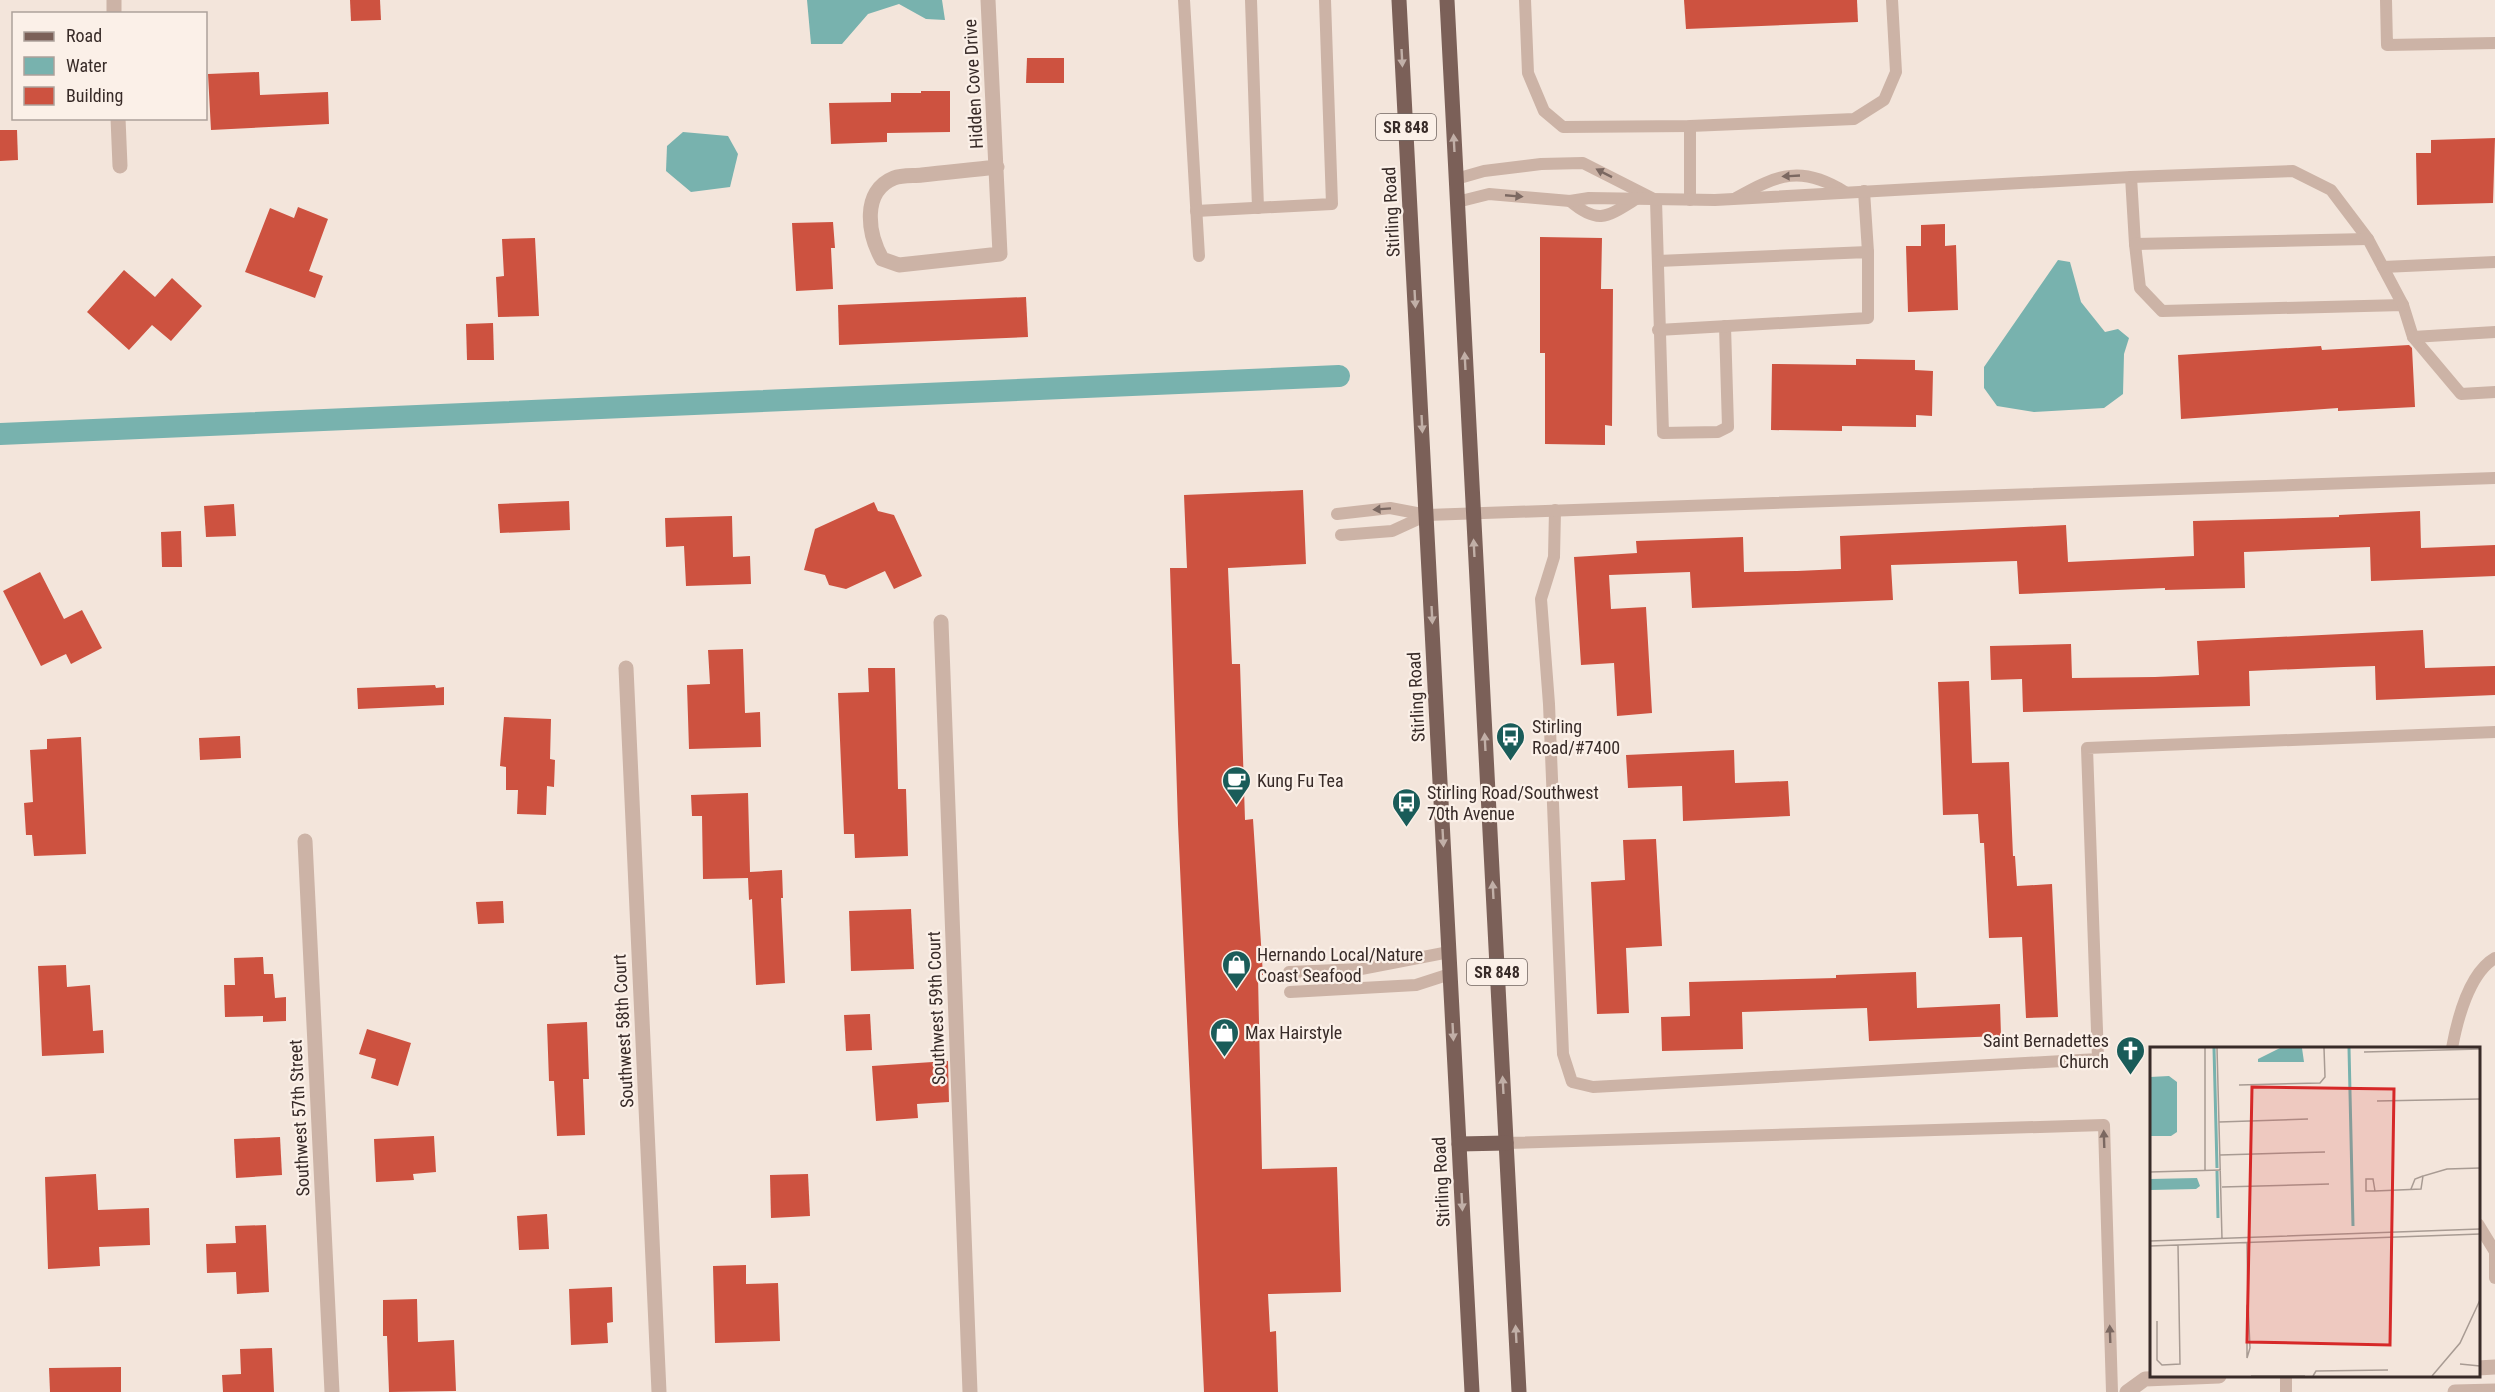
<svg xmlns="http://www.w3.org/2000/svg" width="2495" height="1392" viewBox="0 0 2495 1392" font-family="'Roboto Condensed',sans-serif">
<rect width="100%" height="100%" fill="#f3e5db"/>
<g fill="#78b2ae">
<polygon points="807,0 942,0 945,20 926,19 899,4 868,14 842,44 811,44"/>
<polygon points="683,132 728,136 738,154 730,187 691,192 666,171 667,146"/>
<polygon points="2058,260 2070,262 2081,302 2105,332 2118,329 2129,338 2124,354 2123,394 2104,408 2034,412 1997,406 1984,388 1984,367"/>
</g>
<g fill="none" stroke-linecap="round" stroke-linejoin="round">
<polyline stroke="#78b2ae" stroke-width="22" points="0,434 1339,376"/>
</g>
<g fill="#cd5240">
<polygon points="350,0 380,0 381,20 351,21"/>
<polygon points="1684,0 1857,0 1858,22 1686,29"/>
<polygon points="1027,58 1064,58 1064,83 1026,83"/>
<polygon points="259,72 260,95 328,92 329,124 211,130 208,74"/>
<polygon points="921,91 950,91 950,132 887,133 887,142 831,144 829,103 891,102 891,93 921,93"/>
<polygon points="0,130 17,130 18,160 0,161"/>
<polygon points="2495,138 2493,203 2417,205 2416,153 2431,153 2431,140"/>
<polygon points="298,207 328,219 309,271 323,276 315,298 245,272 270,208 294,218"/>
<polygon points="833,222 835,248 831,248 833,289 796,291 792,223"/>
<polygon points="1945,224 1945,246 1956,245 1958,310 1908,312 1906,246 1921,246 1921,225"/>
<polygon points="1540,237 1602,238 1601,289 1613,289 1612,426 1605,425 1605,445 1545,444 1545,353 1540,353"/>
<polygon points="535,238 539,316 498,317 496,277 504,276 502,239"/>
<polygon points="124,270 155,297 172,278 202,306 171,341 152,325 129,350 87,312"/>
<polygon points="1026,297 1028,337 839,345 838,305"/>
<polygon points="493,323 494,360 467,360 466,324"/>
<polygon points="2409,345 2412,348 2415,407 2338,411 2338,408 2181,419 2178,355 2321,346 2322,350"/>
<polygon points="1856,359 1915,360 1915,370 1933,371 1932,416 1916,415 1916,427 1842,426 1842,431 1771,430 1772,364 1856,365"/>
<polygon points="1303,490 1306,564 1228,568 1232,664 1240,664 1245,820 1253,819 1263,975 1258,975 1262,1169 1337,1167 1341,1292 1268,1294 1270,1332 1276,1331 1278,1392 1204,1392 1178,824 1170,568 1187,568 1184,495"/>
<polygon points="569,501 570,530 500,533 498,504"/>
<polygon points="874,502 878,511 894,515 922,576 894,589 885,571 846,589 829,585 825,575 804,570 815,529"/>
<polygon points="234,504 236,536 206,537 204,506"/>
<polygon points="2420,511 2421,548 2495,545 2495,576 2371,581 2370,547 2244,552 2245,588 2165,590 2165,588 2019,594 2017,561 1891,565 1893,600 1692,608 1690,572 1609,575 1611,609 1646,607 1652,713 1617,716 1614,663 1581,665 1574,557 1637,553 1636,541 1743,537 1744,572 1797,571 1841,569 1840,536 2066,525 2068,562 2194,556 2193,521 2339,517 2339,515"/>
<polygon points="732,516 733,557 750,556 751,584 686,586 684,546 666,547 665,518"/>
<polygon points="181,531 182,567 162,567 161,532"/>
<polygon points="40,572 64,619 82,610 102,648 71,664 66,654 41,666 3,591"/>
<polygon points="2423,630 2425,668 2495,666 2495,695 2376,700 2375,666 2344,667 2249,671 2250,706 2023,712 2022,679 1991,680 1990,646 2071,644 2072,678 2155,677 2199,675 2197,641"/>
<polygon points="743,649 745,713 760,712 761,747 689,749 687,685 710,684 708,650"/>
<polygon points="868,668 895,668 898,789 906,789 908,856 855,858 854,834 844,834 838,693 869,692"/>
<polygon points="1969,681 1972,763 2009,762 2013,856 2015,856 2017,886 2052,884 2058,1017 2026,1018 2022,937 1989,938 1984,843 1980,843 1978,814 1943,815 1938,682"/>
<polygon points="435,685 436,688 444,687 444,705 358,709 357,688"/>
<polygon points="504,717 551,719 550,759 555,760 554,787 547,786 546,815 517,814 518,790 506,790 506,767 500,766"/>
<polygon points="240,736 241,758 200,760 199,738"/>
<polygon points="81,737 86,854 34,856 32,835 26,835 24,803 33,802 30,750 47,749 47,739"/>
<polygon points="1734,750 1735,783 1788,781 1790,816 1683,821 1682,786 1628,788 1626,755"/>
<polygon points="748,793 750,872 782,870 783,898 781,898 785,983 756,985 752,899 749,900 748,878 703,879 702,816 692,816 691,795"/>
<polygon points="1656,839 1662,946 1626,948 1629,1013 1597,1014 1591,882 1625,880 1623,840"/>
<polygon points="503,901 504,923 478,924 476,902"/>
<polygon points="911,909 914,969 851,971 849,911"/>
<polygon points="263,957 264,974 273,974 275,998 286,997 286,1021 263,1022 263,1016 225,1017 224,985 235,985 234,958"/>
<polygon points="66,965 67,987 90,985 93,1031 103,1030 104,1053 42,1056 38,966"/>
<polygon points="1916,972 1917,1008 2000,1004 2001,1036 1869,1041 1867,1008 1742,1012 1743,1049 1662,1051 1661,1017 1690,1016 1689,982 1836,978 1836,975"/>
<polygon points="870,1014 872,1050 846,1051 844,1015"/>
<polygon points="587,1022 589,1079 583,1079 585,1135 557,1136 554,1081 549,1081 547,1024"/>
<polygon points="367,1029 411,1043 398,1086 371,1078 376,1059 359,1054"/>
<polygon points="948,1061 949,1102 917,1104 918,1118 876,1121 872,1066"/>
<polygon points="434,1136 436,1172 413,1174 414,1180 376,1182 374,1139"/>
<polygon points="280,1137 282,1175 236,1178 234,1139"/>
<polygon points="96,1174 98,1210 149,1208 150,1245 99,1247 100,1266 48,1269 45,1177"/>
<polygon points="808,1174 810,1216 771,1218 770,1175"/>
<polygon points="547,1214 549,1249 519,1250 517,1216"/>
<polygon points="266,1225 269,1292 237,1294 236,1272 207,1273 206,1244 236,1243 235,1226"/>
<polygon points="746,1265 746,1284 778,1283 780,1341 715,1343 713,1266"/>
<polygon points="612,1287 613,1322 607,1323 608,1343 571,1345 569,1289"/>
<polygon points="417,1299 418,1342 454,1340 456,1391 389,1392 387,1336 383,1336 383,1300"/>
<polygon points="272,1348 274,1392 223,1392 222,1375 241,1374 240,1349"/>
<polygon points="121,1367 121,1392 50,1392 49,1368"/>
</g>
<g fill="none" stroke-linecap="round" stroke-linejoin="round">
<g stroke="#ccb3a6" stroke-width="12">
<polyline points="1184,0 1199,256"/>
<polyline points="1251,0 1258,208"/>
<polyline points="1525,0 1528,73 1544,111 1563,127 1690,126 1854,119 1884,100 1896,72 1892,0"/>
<polyline points="2386,0 2387,45 2495,43"/>
<polyline points="1690,126 1690,200"/>
<polyline points="2131,177 2135,244 2140,288 2162,311 2403,305 2413,337 2461,394 2495,392"/>
<polyline points="1456,179 1484,171 1541,164 1583,163 1652,198"/>
<polyline points="1864,191 1868,252"/>
<path d="M 1736,198 C 1778,174 1802,165 1845,192"/>
<polyline points="1656,200 1663,433 1718,432 1728,427 1725,326"/>
<path d="M 1570,201 C 1598,225 1607,217 1636,199"/>
<polyline points="1457,202 1489,194 1570,201 1589,198 1715,200 2131,177 2293,171 2331,190 2368,239 2403,305"/>
<polyline points="1196,211 1332,204 1325,0"/>
<polyline points="2135,244 2368,239"/>
<polyline points="1658,261 1868,252 1868,318 1658,330"/>
<polyline points="2383,267 2495,262"/>
<polyline points="2413,337 2495,332"/>
<polyline points="1555,510 1554,557 1541,599 1549,704 1563,1054 1572,1082 1593,1087 2098,1059 2087,748 2495,732"/>
<polyline points="1337,514 1390,508 1427,515 2495,478"/>
<polyline points="1341,535 1392,531 1427,515"/>
<polyline points="1289,972 1361,969 1449,952"/>
<polyline points="1290,992 1416,985 1450,974"/>
<path d="M 2452,1048 C 2457,1021 2469,973 2495,958"/>
<polyline points="1506,1143 2104,1125 2112,1392"/>
<polyline points="2478,1224 2494,1250"/>
<polyline points="2495,1250 2495,1278"/>
<polyline points="2286,1376 2286,1392"/>
</g>
<g stroke="#ccb3a6" stroke-width="15">
<polyline points="114,0 114,14"/>
<path d="M 988,0 L 1000,254 L 899,265 L 882,259 C 868,234 861,191 894,178 C 902,175 914,176 922,175 C 947,172 972,170 997,167"/>
<polyline points="118,118 120,166"/>
<polyline points="941,622 970,1392"/>
<polyline points="626,668 659,1392"/>
<polyline points="305,841 332,1392"/>
<polyline points="2478,1368 2495,1367"/>
<polyline points="2127,1392 2145,1379 2219,1376"/>
<polyline points="2455,1392 2495,1391"/>
</g>
<g stroke="#7b6058" stroke-width="15">
<polyline points="1399,0 1472,1392"/>
<polyline points="1447,0 1519,1392"/>
<polyline points="1459,1144 1506,1143"/>
</g>
</g>
<defs><path id="oneway-solid" d="M-6-.8H1V-3.2L6.5 0L1 3.2V.8H-6Z" transform="scale(1.5)"/></defs>
<g fill="#c1afa7">
<use href="#oneway-solid" transform="translate(1402 58) rotate(87)"/>
<use href="#oneway-solid" transform="translate(1454 143) rotate(-93)"/>
<use href="#oneway-solid" transform="translate(1415 299) rotate(87)"/>
<use href="#oneway-solid" transform="translate(1465 361) rotate(-93)"/>
<use href="#oneway-solid" transform="translate(1422 424) rotate(87)"/>
<use href="#oneway-solid" transform="translate(1474 548) rotate(-93)"/>
<use href="#oneway-solid" transform="translate(1432 615) rotate(87)"/>
<use href="#oneway-solid" transform="translate(1485 742) rotate(-93)"/>
<use href="#oneway-solid" transform="translate(1443 838) rotate(87)"/>
<use href="#oneway-solid" transform="translate(1493 890) rotate(-93)"/>
<use href="#oneway-solid" transform="translate(1453 1032) rotate(87)"/>
<use href="#oneway-solid" transform="translate(1503 1085) rotate(-93)"/>
<use href="#oneway-solid" transform="translate(1462 1202) rotate(87)"/>
<use href="#oneway-solid" transform="translate(1516 1334) rotate(-93)"/>
</g>
<g fill="#7b6861">
<use href="#oneway-solid" transform="translate(1604 173) rotate(-153)"/>
<use href="#oneway-solid" transform="translate(1791 176) rotate(177)"/>
<use href="#oneway-solid" transform="translate(1514 196) rotate(5)"/>
<use href="#oneway-solid" transform="translate(1382 509) rotate(176)"/>
<use href="#oneway-solid" transform="translate(2104 1139) rotate(-92)"/>
<use href="#oneway-solid" transform="translate(2110 1334) rotate(-92)"/>
</g>
<defs>
<symbol id="bus-pin" viewBox="-11 -11 22 30"><path d="M0 17L-7.5 6A9.5 9.5 0 1 1 7.5 6Z" fill="#1a5c59" stroke="#fbf0e8"/><path d="M-5-6H5V4H4V6H2V4H-2V6H-4V4H-5ZM-3.5-4V0h7V-4ZM-3.5 1.2v1.5H-2V1.2ZM2 1.2v1.5H3.5V1.2Z" fill="#fff"/></symbol>
<symbol id="cafe-pin" viewBox="-11 -11 22 30"><path d="M0 17L-7.5 6A9.5 9.5 0 1 1 7.5 6Z" fill="#1a5c59" stroke="#fbf0e8"/><path d="M-5.5-4.5H6V0H3Q3 3.5 0 3.5H-2.5Q-5.5 3.5-5.5 0ZM3-3.2v2h1.7v-2ZM-6 4.5H4V6H-6Z" fill="#fff"/></symbol>
<symbol id="shop-pin" viewBox="-11 -11 22 30"><path d="M0 17L-7.5 6A9.5 9.5 0 1 1 7.5 6Z" fill="#1a5c59" stroke="#fbf0e8"/><path d="M-5-2.5h2.3a2.7 3.5 0 0 1 5.4 0H5L5.5 6h-11ZM-1.5-2.5h3a1.5 2.3 0 0 0-3 0Z" fill="#fff"/></symbol>
<symbol id="church-pin" viewBox="-11 -11 22 30"><path d="M0 17L-7.5 6A9.5 9.5 0 1 1 7.5 6Z" fill="#1a5c59" stroke="#fbf0e8"/><path d="M-1.2-6h2.4v3.5h3.3v2.4h-3.3V6h-2.4V-.1h-3.3v-2.4h3.3Z" fill="#fff"/></symbol>
</defs>
<g fill-rule="evenodd">
<use href="#bus-pin" x="1494" y="720" width="33" height="45"/>
<use href="#cafe-pin" x="1220" y="764" width="33" height="45"/>
<use href="#bus-pin" x="1390" y="786" width="33" height="45"/>
<use href="#shop-pin" x="1220" y="948" width="33" height="45"/>
<use href="#shop-pin" x="1208" y="1016" width="33" height="45"/>
<use href="#church-pin" x="2114" y="1034" width="33" height="45"/>
</g>
<g text-anchor="middle" dominant-baseline="central" stroke-width="4.5" stroke-linejoin="round" paint-order="stroke">
<g fill="#fbf0e8" stroke="#726662" stroke-width="1.5">
<rect x="1376" y="114" width="60" height="26" rx="4.5"/>
<rect x="1467" y="959" width="60" height="26" rx="4.5"/>
</g>
<g font-size="16" font-weight="bold" fill="#382b28">
<text x="1406" y="127">SR 848</text>
<text x="1497" y="972">SR 848</text>
</g>
<g font-size="18" fill="#382b28" stroke="#fbf0e8">
<text transform="translate(973 84) rotate(-93)">Hidden Cove Drive</text>
<text transform="translate(1391 212) rotate(-93)">Stirling Road</text>
<text transform="translate(1416 697) rotate(-93)">Stirling Road</text>
<text transform="translate(936 1008) rotate(-92)">Southwest 59th Court</text>
<text transform="translate(623 1031) rotate(-93)">Southwest 58th Court</text>
<text transform="translate(299 1118) rotate(-93)">Southwest 57th Street</text>
<text transform="translate(1441 1182) rotate(-93)">Stirling Road</text>
</g>
<g font-size="18" fill="#382b28" stroke="#fbf0e8" text-anchor="start">
<text x="1532" y="726">Stirling<tspan x="1532" dy="21">Road/#7400</tspan></text>
<text x="1257" y="780">Kung Fu Tea</text>
<text x="1427" y="792">Stirling Road/Southwest<tspan x="1427" dy="21">70th Avenue</tspan></text>
<text x="1257" y="954">Hernando Local/Nature<tspan x="1257" dy="21">Coast Seafood</tspan></text>
<text x="1245" y="1032">Max Hairstyle</text>
<text x="2109" y="1040" text-anchor="end">Saint Bernadettes<tspan x="2109" dy="21">Church</tspan></text>
</g>
</g>
<g transform="translate(2150 1047)">
<rect width="330" height="330" fill="#f3e5db"/>
<path d="M 130,1 L 152,1 L 154,15 L 108,15 L 108,12 ZM 19,29 L 27,35 L 27,85 L 21,89 L 0,89 L 0,30 ZM 47,131 L 50,139 L 46,142 L 0,143 L 0,132 Z" fill="#78b2ae"/>
<path fill="none" stroke="#78b2ae" stroke-width="3" d="M 64,1 L 67,121M 199,1 L 203,179M 67,124 L 68,171"/>
<path fill="none" stroke="#a89b93" stroke-width="1.5" d="M 55,1 L 55,123M 67,1 L 72,192M 214,5 L 330,2M 89,38 L 170,36 L 175,30 L 174,1M 227,54 L 330,52M 69,75 L 158,72M 70,108 L 175,105M 0,125 L 71,123M 72,140 L 179,137M 261,142 L 265,132 L 273,129M 225,144 L 223,132 L 216,132 L 216,144 L 225,144 L 271,142 L 273,129 L 297,122 L 330,121M 0,194 L 330,182M 97,196 L 98,257M 0,199 L 330,187M 98,257 L 100,301 L 97,311 L 97,259 ZM 7,274 L 7,313 L 12,318 L 30,317 L 28,198M 310,317 L 330,319M 101,329 L 155,329M 163,329 L 166,324 L 238,323M 282,329 L 310,296 L 330,253"/>
<path fill="#d62828" fill-opacity="0.15" stroke="#d62828" stroke-width="3" d="M 102,40 L 244,42 L 240,298 L 97,295 Z"/>
<rect width="330" height="330" fill="none" stroke="#382b28" stroke-width="3"/>
</g>
<rect x="12" y="12" width="195" height="108" fill="#fbf0e8" stroke="#ada19b" stroke-width="1.5"/>
<rect x="24" y="32" width="30" height="9" fill="#7b6058" stroke="#ada19b" stroke-width="1.5"/>
<text x="66" y="42" font-size="18" fill="#382b28">Road</text>
<rect x="24" y="57" width="30" height="18" fill="#78b2ae" stroke="#ada19b" stroke-width="1.5"/>
<text x="66" y="72" font-size="18" fill="#382b28">Water</text>
<rect x="24" y="87" width="30" height="18" fill="#cd5240" stroke="#ada19b" stroke-width="1.5"/>
<text x="66" y="102" font-size="18" fill="#382b28">Building</text>
</svg>
